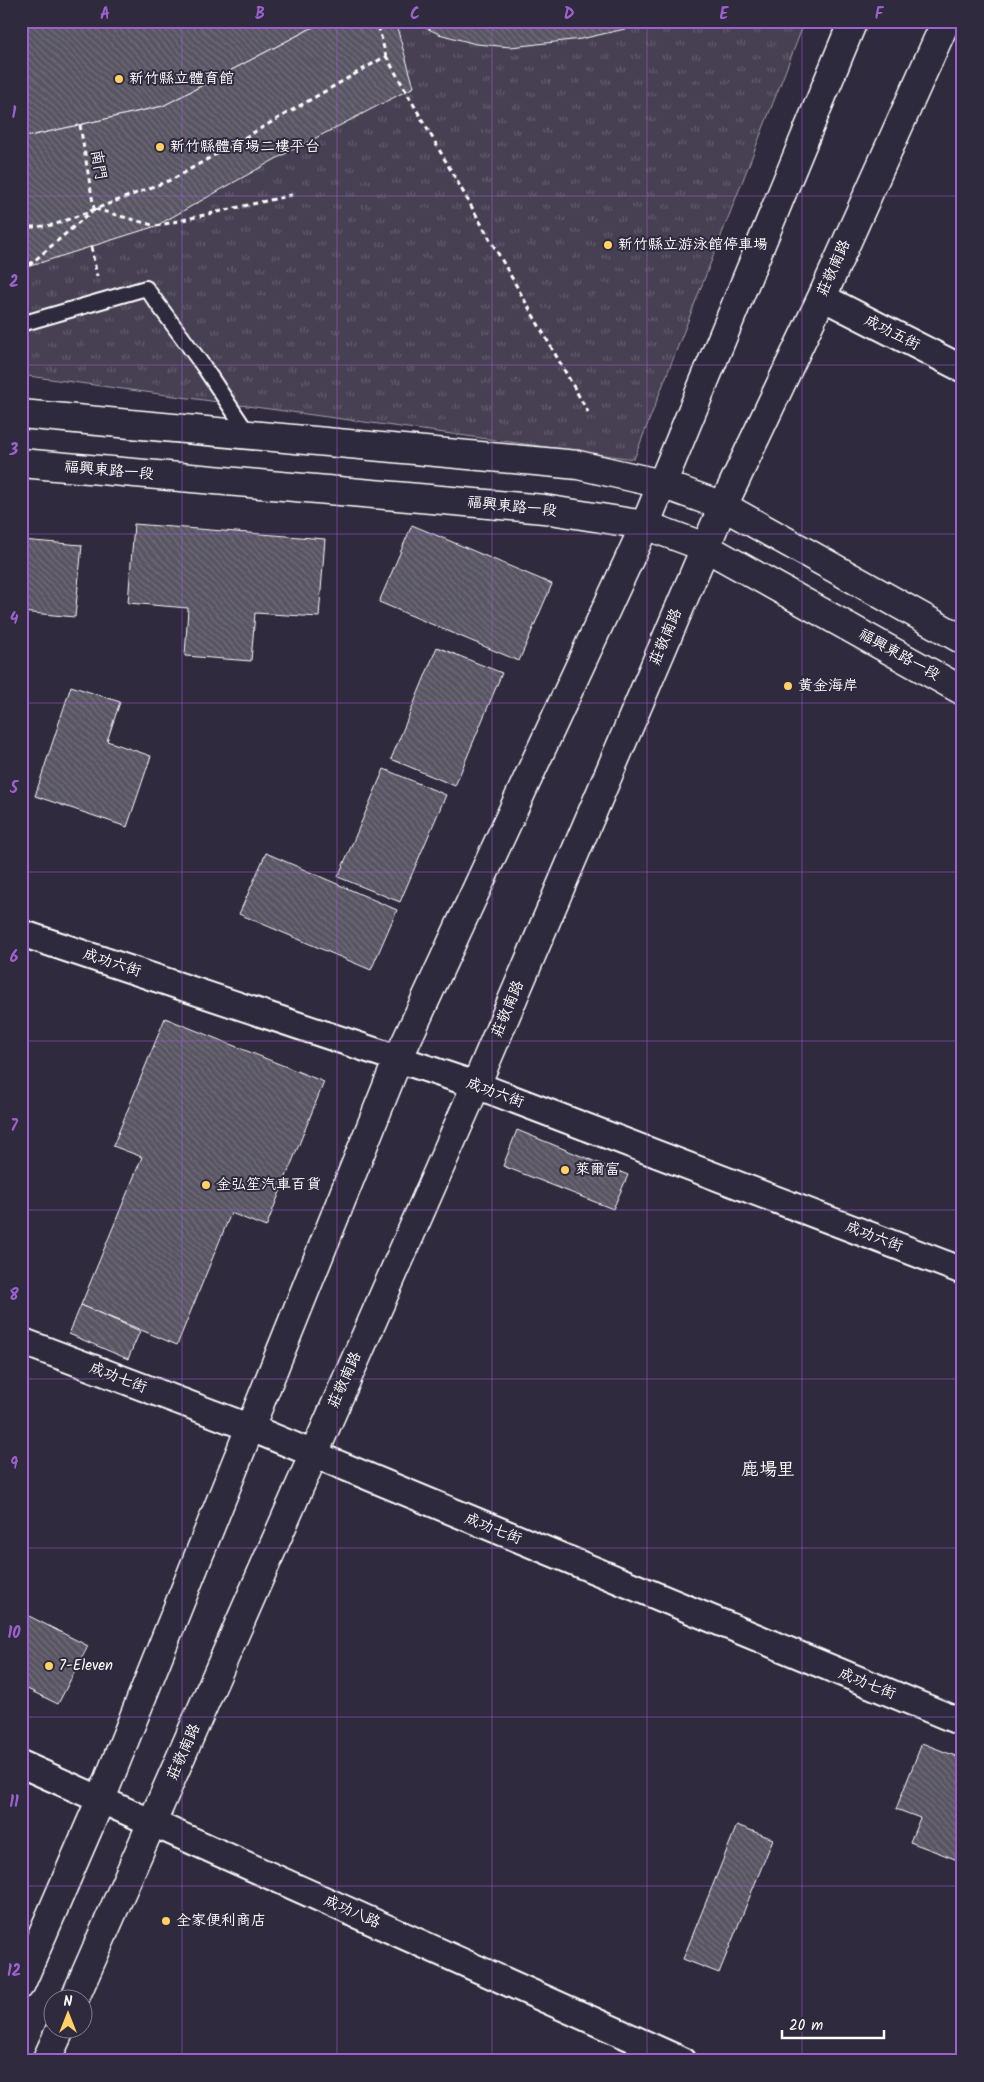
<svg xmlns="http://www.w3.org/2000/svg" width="984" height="2082" viewBox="0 0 984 2082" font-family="Kalam,'LXGW WenKai TC',sans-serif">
<defs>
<pattern id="park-tufts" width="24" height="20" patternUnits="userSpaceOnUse" patternTransform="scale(1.25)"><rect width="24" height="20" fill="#464152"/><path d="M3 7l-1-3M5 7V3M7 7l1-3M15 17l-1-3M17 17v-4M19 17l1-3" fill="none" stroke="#625e6c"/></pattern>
<pattern id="building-back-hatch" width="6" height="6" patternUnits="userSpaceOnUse" patternTransform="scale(1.25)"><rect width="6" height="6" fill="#595564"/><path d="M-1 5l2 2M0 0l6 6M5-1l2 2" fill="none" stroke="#726e7b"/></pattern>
</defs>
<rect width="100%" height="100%" fill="#2f2a3d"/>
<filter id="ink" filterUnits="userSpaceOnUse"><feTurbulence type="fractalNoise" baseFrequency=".02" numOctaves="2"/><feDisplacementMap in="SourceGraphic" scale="10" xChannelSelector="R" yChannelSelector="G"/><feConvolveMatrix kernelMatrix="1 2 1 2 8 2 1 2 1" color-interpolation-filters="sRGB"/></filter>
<g filter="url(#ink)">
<polygon fill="url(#park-tufts)" stroke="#a2a0a8" points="21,21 805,21 634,459 21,375"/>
<g fill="url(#building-back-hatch)" stroke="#fff">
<polygon points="21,21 325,21 163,106 21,138"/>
<polygon points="325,21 395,21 414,87 281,156 156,226 27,267 21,267 21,138 163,106"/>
<polygon points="412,21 650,21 651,23 581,39 511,47 476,44 439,34"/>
<polygon points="134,524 325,539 319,617 255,613 251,661 185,656 188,608 128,603"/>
<polygon points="412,525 552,584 519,661 379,602"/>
<polygon points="21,540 82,545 75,617 21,612"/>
<polygon points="437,647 502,673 455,786 391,759"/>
<polygon points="71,686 120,702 107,741 151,756 127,827 35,796"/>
<polygon points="384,769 446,795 400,902 338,877"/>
<polygon points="266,853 397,910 371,970 239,914"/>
<polygon points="165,1018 324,1082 266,1227 231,1213 177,1345 81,1305 142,1157 113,1146"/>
<polygon points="517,1130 628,1175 613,1209 503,1166"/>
<polygon points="81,1305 140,1331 128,1359 69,1334"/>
<polygon points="21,1612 88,1646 58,1704 21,1686"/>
<polygon points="922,1743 963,1759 963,1862 910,1842 920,1818 896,1809"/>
<polygon points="737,1825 773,1839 719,1973 683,1959"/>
</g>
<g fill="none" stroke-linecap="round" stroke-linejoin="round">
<defs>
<polyline id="service" points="21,324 146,288 204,367 249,435"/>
<g id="minor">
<polyline points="822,297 963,369"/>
<polyline points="21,933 476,1085 963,1271"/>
<polyline points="21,1341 251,1428 963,1723"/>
<polyline points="21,1764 683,2061"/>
</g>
<g id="tertiary">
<polyline points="21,414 578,465 662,484 723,506 963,640"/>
<polyline points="21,463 544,509 645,525 705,547 963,691"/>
<polyline points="21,1984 101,1799 398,1059 645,525 853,21"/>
<polyline points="74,2000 476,1085 723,506 822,297 946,21"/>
<polyline points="46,2061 60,2030"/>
</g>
</defs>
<use href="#service" stroke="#fff" stroke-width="18"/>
<use href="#minor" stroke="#fff" stroke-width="30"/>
<use href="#tertiary" stroke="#fff" stroke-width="31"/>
<g stroke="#fff" stroke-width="3" stroke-dasharray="5 4" stroke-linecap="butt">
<polyline points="386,56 588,412"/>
<polyline points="80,125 94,209"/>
<polyline points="95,209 156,226 292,195"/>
<polyline points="21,228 54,225 173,179 386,56 377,21"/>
<polyline points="91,247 97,276"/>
<polyline points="21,269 27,267 92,211"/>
</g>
<use href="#service" stroke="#2f2a3d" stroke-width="14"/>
<use href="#minor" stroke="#2f2a3d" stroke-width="26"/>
<use href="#tertiary" stroke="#2f2a3d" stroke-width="28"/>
</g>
</g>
<path fill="none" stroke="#9c61cf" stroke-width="1" stroke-opacity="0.55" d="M 182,21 L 182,2061M 337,21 L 337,2061M 492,21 L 492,2061M 647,21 L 647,2061M 802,21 L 802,2061M 21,196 L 963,196M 21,365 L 963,365M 21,534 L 963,534M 21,703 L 963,703M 21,872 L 963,872M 21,1041 L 963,1041M 21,1210 L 963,1210M 21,1379 L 963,1379M 21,1548 L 963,1548M 21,1717 L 963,1717M 21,1886 L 963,1886"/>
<g fill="#ffd166" stroke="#2f2a3d" stroke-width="2">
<circle cx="119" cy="79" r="5"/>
<circle cx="160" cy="147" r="5"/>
<circle cx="608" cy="245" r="5"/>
<circle cx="788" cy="686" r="5"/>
<circle cx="565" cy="1170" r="5"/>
<circle cx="206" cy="1185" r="5"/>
<circle cx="49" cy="1666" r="5"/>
<circle cx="166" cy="1921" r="5"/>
</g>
<g text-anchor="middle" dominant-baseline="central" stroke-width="4" stroke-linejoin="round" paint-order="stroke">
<g font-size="15" fill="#fff" stroke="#2f2a3d" text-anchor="start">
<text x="129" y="79">新竹縣立體育館</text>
<text x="170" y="147">新竹縣體育場二樓平台</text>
<text x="618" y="245">新竹縣立游泳館停車場</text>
<text x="798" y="686">黄金海岸</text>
<text x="575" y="1170">萊爾富</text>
<text x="216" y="1185">金弘笙汽車百貨</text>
<text x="59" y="1666">7-Eleven</text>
<text x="176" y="1921">全家便利商店</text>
</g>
<g font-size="15" fill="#fff" stroke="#2f2a3d">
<text transform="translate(98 165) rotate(80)">南門</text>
<text transform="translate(834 268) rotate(-66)">莊敬南路</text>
<text transform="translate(892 333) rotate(27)">成功五街</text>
<text transform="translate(109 471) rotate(5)">福興東路一段</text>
<text transform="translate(512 507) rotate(6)">福興東路一段</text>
<text transform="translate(666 637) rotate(-67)">莊敬南路</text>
<text transform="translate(899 655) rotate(29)">福興東路一段</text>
<text transform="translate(112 963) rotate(18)">成功六街</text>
<text transform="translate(508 1009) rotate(-67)">莊敬南路</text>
<text transform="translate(495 1093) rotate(20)">成功六街</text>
<text transform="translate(874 1237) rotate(21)">成功六街</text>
<text transform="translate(118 1378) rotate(21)">成功七街</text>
<text transform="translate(345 1380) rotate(-66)">莊敬南路</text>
<text transform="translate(493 1529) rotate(22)">成功七街</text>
<text transform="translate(867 1684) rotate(22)">成功七街</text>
<text transform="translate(184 1752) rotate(-66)">莊敬南路</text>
<text transform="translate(352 1912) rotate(24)">成功八路</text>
</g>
<g font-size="18" fill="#fff" stroke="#2f2a3d">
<text x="768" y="1470">鹿場里</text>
</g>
</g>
<rect width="984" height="2082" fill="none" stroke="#2f2a3d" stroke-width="55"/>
<g transform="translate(68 2014)"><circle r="24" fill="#2f2a3d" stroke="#827f8b"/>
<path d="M0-4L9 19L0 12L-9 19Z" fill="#ffd166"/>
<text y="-8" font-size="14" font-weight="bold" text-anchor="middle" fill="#ffffff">N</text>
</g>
<path d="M782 2030v8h102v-8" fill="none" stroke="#ffffff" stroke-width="2.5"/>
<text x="789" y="2030" font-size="15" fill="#ffffff" stroke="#2f2a3d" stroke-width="4" paint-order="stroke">20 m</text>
<rect x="28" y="28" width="928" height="2026" fill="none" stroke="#9c61cf" stroke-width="2"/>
<g font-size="16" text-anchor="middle" font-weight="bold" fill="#9c61cf">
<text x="105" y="19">A</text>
<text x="260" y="19">B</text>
<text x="415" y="19">C</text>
<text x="569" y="19">D</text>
<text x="724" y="19">E</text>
<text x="879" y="19">F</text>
<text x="14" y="118">1</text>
<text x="14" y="287">2</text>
<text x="14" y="455">3</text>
<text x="14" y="624">4</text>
<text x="14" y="793">5</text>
<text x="14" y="962">6</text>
<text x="14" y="1131">7</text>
<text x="14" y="1300">8</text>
<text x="14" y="1469">9</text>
<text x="14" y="1638">10</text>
<text x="14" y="1807">11</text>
<text x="14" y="1976">12</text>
</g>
</svg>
